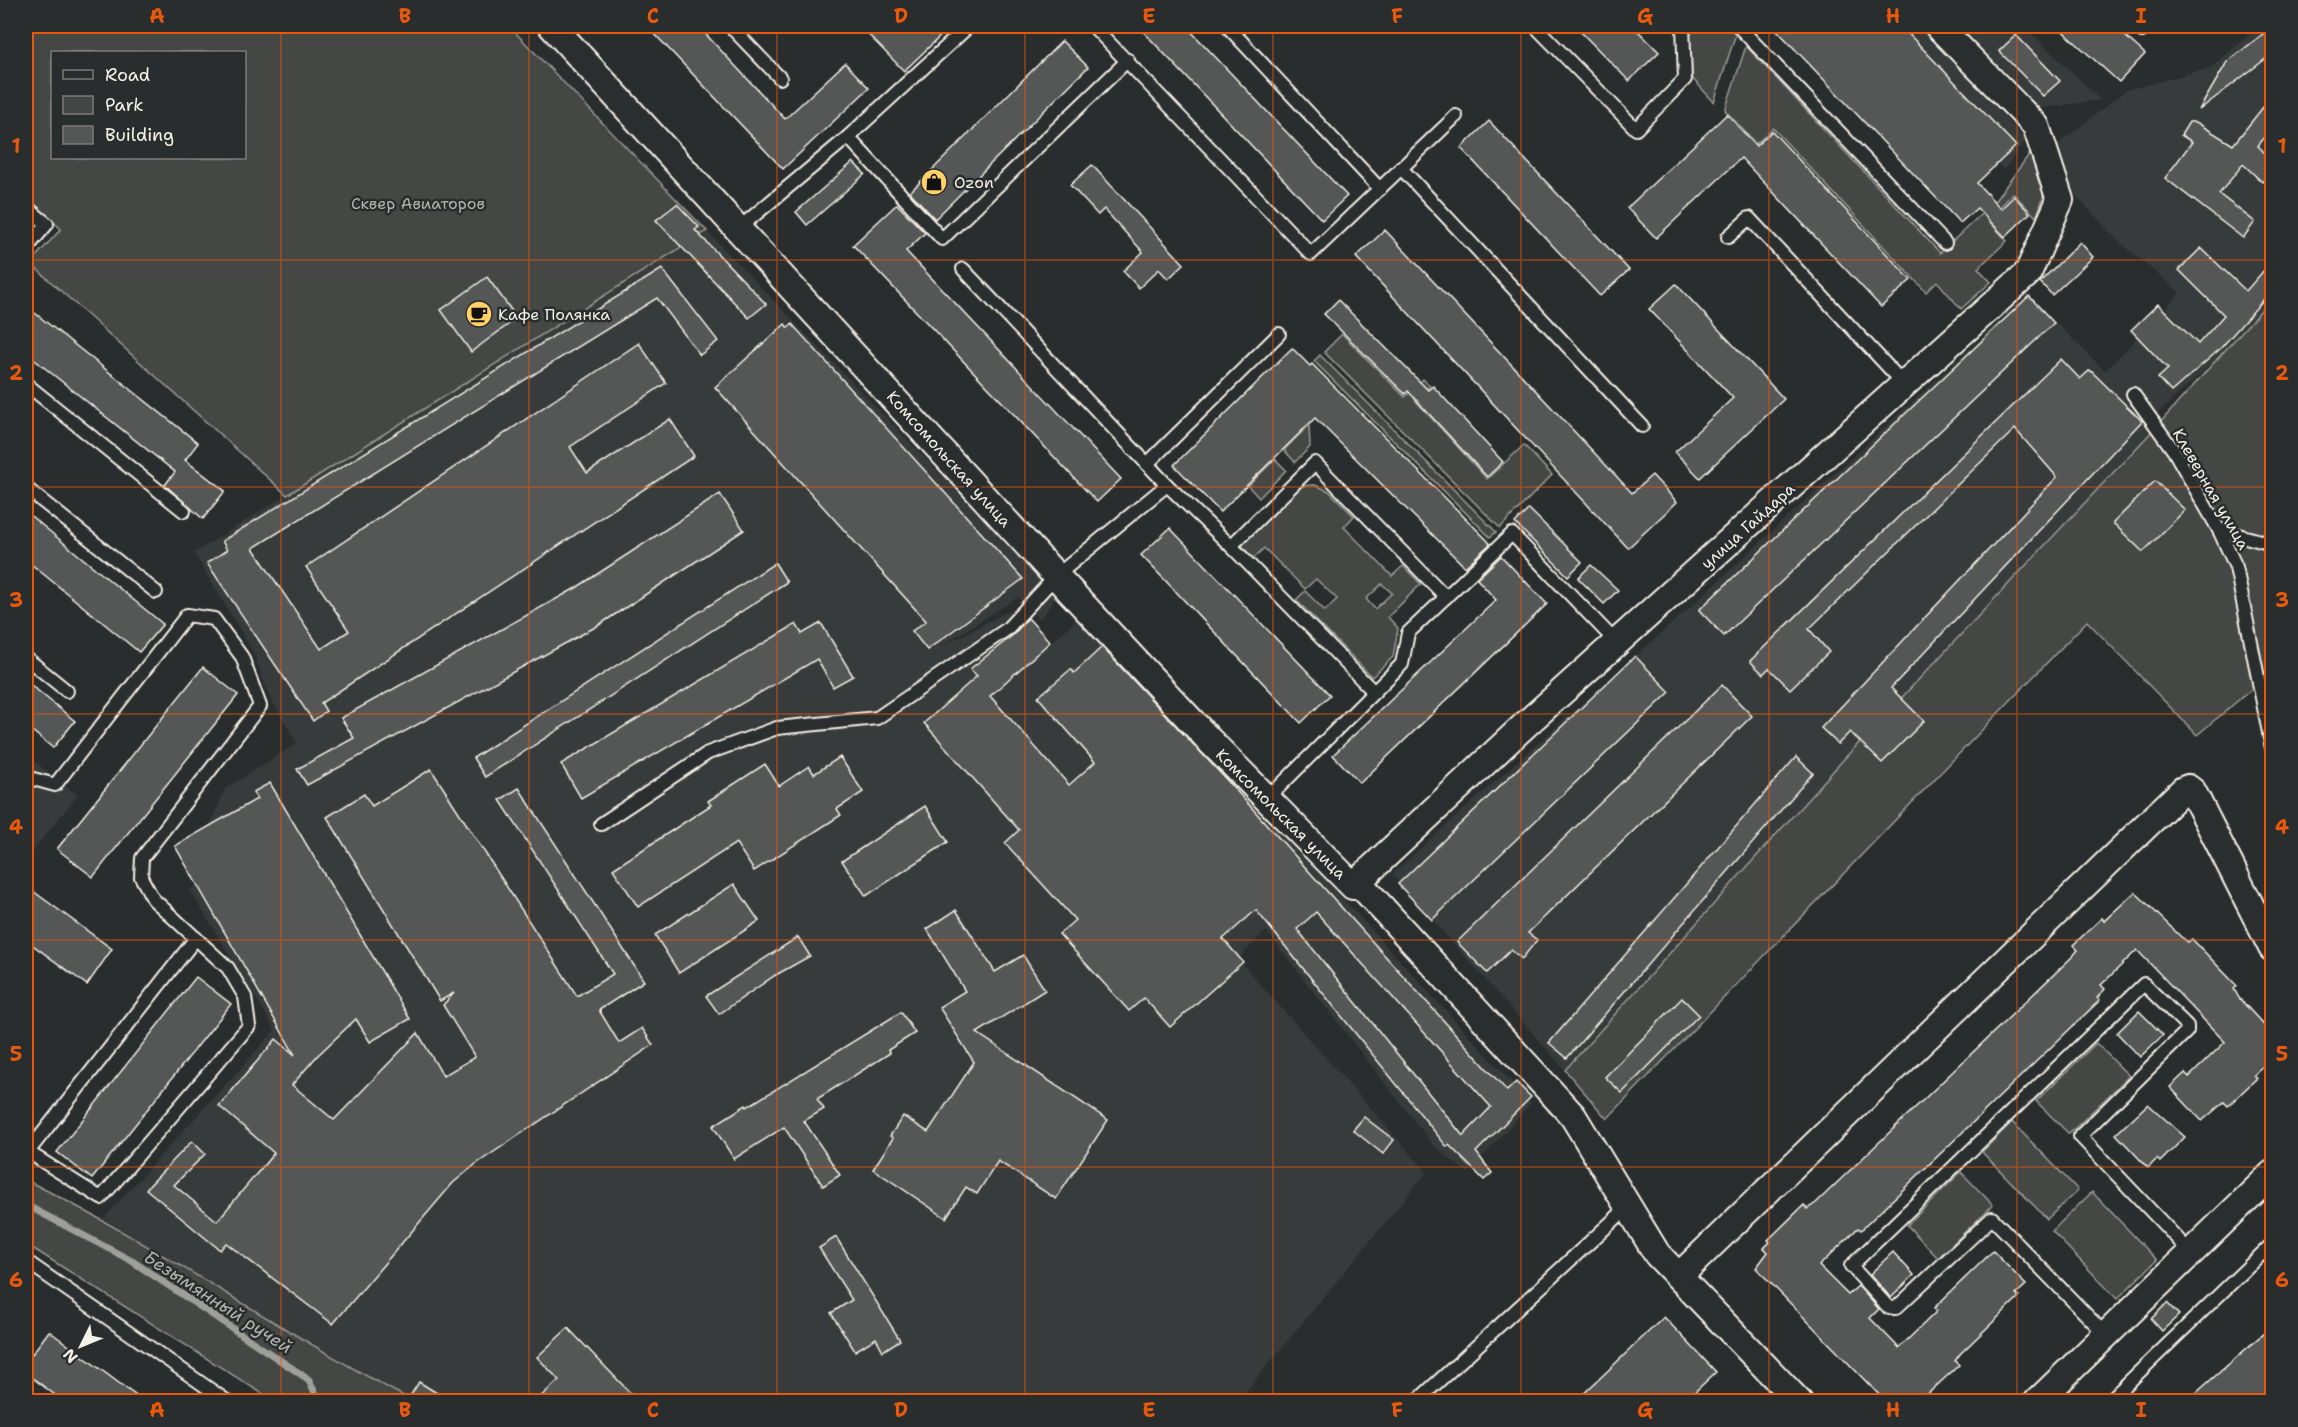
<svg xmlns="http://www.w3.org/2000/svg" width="2298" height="1427" viewBox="0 0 2298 1427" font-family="'Shantell Sans',sans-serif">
<rect width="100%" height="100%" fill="#2a2d2e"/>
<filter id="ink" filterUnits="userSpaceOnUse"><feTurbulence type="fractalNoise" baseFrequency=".0167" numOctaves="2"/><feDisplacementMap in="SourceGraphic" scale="12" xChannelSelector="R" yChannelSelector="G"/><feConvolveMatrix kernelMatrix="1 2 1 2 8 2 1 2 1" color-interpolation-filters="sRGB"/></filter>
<g filter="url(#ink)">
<g fill="#373a3a">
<polygon points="1867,26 1919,26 2026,140 2004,170"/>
<polygon points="1956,26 2024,26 2101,100 2036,109"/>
<polygon points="2260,26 2272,26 2272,298 2221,355 2153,418 2158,425 1844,760 1565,1070 1392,874 1688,609 2028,295 2105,371 2180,293 2117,240 2041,158 2126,90 2210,68"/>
<polygon points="707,231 1057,595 1040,620 1018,597 940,647 1012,609 1038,632 1006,681 1082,615 1531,1103 1468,1173 1434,1146 1266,931 1238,959 1427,1172 1238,1401 413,1401 357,1372 103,1219 275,1030 190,890 234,864 210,825 225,789 297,743 270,698 254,654 194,553"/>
<polygon points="26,755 78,795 26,859"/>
</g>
<g fill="#444645" stroke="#9c9c96" stroke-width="1.5" fill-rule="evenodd">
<path d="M 26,26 L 509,26 L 707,231 L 287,495 L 30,263 L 61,229 L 26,195 ZM 52,52 L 244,52 L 244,158 L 52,158 Z"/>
<polygon points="1694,26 1728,26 1736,33 1714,102 1692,78 1690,36"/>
<path d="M 1746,46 L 1940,253 L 1994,202 L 2031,152 C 2047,177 2049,189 2036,217 L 2013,193 L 1988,220 L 2007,241 L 1978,268 L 1991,282 L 1961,309 L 1937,281 L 1926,292 L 1773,128 L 1756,144 L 1725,110 Z"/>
<polygon points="2272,298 2272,672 2197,735 2087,621 1607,1119 1565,1070 1843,760 2158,425"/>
<polygon points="1342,334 1405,397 1423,379 1430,386 1415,400 1487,479 1524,445 1552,475 1500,528 1324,352"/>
<polygon points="1320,355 1496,532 1490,537 1314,361"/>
<polygon points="1309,425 1310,447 1295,462 1284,450"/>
<polygon points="1275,459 1286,470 1259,498 1248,486"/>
<path d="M 1315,485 L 1329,491 L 1354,516 L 1344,527 L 1392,576 L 1403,566 L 1421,584 L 1388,617 L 1398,628 L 1393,657 L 1372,677 L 1296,600 L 1305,591 L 1325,611 L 1337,599 L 1316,579 L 1305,589 L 1264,548 L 1253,559 L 1242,545 L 1244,539 L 1298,486 ZM 1382,584 L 1392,593 L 1375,609 L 1366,599 Z"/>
<polygon points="2096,1043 2129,1076 2069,1134 2036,1101"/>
<polygon points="2012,1122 2078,1190 2047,1219 1982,1152"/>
<polygon points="1961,1172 1993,1205 1938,1258 1907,1225"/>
<path d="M 32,1183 C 163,1249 283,1333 413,1401 L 274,1401 L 26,1244 L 26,1190 Z"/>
<polygon points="2092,1192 2157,1260 2117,1299 2052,1231"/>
</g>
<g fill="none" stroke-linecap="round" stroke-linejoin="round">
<polyline stroke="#9f9f9a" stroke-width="7" points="26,1205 132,1261 308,1379 320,1402"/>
</g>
<g fill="#555756" stroke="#f4f1e8" stroke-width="1.5" fill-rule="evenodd">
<polygon points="647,26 698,26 785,119 845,63 869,88 783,169"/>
<polygon points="860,26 951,26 904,71"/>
<polygon points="1138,26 1186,26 1347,196 1322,220"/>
<polygon points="1575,26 1633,26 1659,52 1629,81"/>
<polygon points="1773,26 1901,26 2016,146 1977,183 2001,209 2014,196 2030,213 2005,237 1977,208 1960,223"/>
<polygon points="2057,26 2114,26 2145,54 2119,82"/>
<polygon points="2272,27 2272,54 2199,110 2227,62"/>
<polygon points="2016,35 2060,81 2043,96 1999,51"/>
<polygon points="1062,41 1088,67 935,219 910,192"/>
<polygon points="2272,96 2272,127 2258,146 2272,160 2272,172 2262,182 2243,164 2219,194 2255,222 2243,238 2165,178 2192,142 2181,135 2189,122 2196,122 2233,145"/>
<polygon points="1727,114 1756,146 1772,131 1911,280 1881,307 1741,158 1656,238 1627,208"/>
<polygon points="1489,121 1629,270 1600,296 1461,148"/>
<polygon points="853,162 865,174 807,225 796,212"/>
<polygon points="1092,165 1184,264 1168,279 1159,269 1139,288 1123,271 1143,252 1104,209 1098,215 1070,185"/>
<polygon points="677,204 699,227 695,230 766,304 749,318 656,220"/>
<polygon points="897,204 925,233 906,251 1121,479 1097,502 853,245"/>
<polygon points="1385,230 1632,493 1652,475 1677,502 1628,548 1356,257"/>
<polygon points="2080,242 2093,257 2052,295 2040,282"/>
<polygon points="2201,248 2246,291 2272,261 2272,290 2220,349 2171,392 2158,378 2168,369 2131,330 2158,304 2198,344 2224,315 2179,270"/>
<polygon points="662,269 718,341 700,355 657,298 253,548 321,649 349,631 306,567 639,343 666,383 570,447 587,473 670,419 694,456 321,703 326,711 313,721 207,563 227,550 222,541"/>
<polygon points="487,277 517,318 471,352 441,310"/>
<polygon points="1676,284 1784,399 1700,478 1675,452 1733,398 1649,309"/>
<polygon points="2029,296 2054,323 1724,636 1699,610"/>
<polygon points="1338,300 1428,390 1433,386 1503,462 1487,477 1408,391 1405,394 1324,314"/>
<polygon points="26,306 198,443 185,460 225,491 203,519 165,485 175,472 26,353"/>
<polygon points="785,324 788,328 792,324 1023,579 927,650 912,631 926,621 715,387"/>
<polygon points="1292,348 1310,366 1312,364 1488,541 1490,544 1465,567 1315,418 1220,512 1174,465"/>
<polygon points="2061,359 2080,379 2090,370 2142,421 1891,688 1924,721 1882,763 1850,732 1838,744 1821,728 2057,477 2015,429 1809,629 1829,652 1790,689 1769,668 1763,674 1750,661"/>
<polygon points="2155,481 2185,510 2143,552 2113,523"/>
<polygon points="720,494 744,530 599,625 307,785 297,769 354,738 341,718 576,588"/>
<polygon points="1529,509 1582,562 1568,576 1515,523"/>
<polygon points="26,512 163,624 139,652 26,560"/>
<polygon points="1170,528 1330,695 1301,723 1141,555"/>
<polygon points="1501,556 1547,604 1360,783 1333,755 1496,600 1477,579"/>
<polygon points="775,563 787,582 485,777 473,758"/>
<polygon points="1591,565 1618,590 1604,604 1578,578"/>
<path d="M 1028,618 L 1050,642 L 990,696 L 1069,785 L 1095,762 L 1038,697 L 1071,669 L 1074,673 L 1102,647 L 1224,777 L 1507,1091 L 1516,1082 L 1531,1097 L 1476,1152 L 1492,1173 L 1484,1180 L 1449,1145 L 1447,1147 L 1256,910 L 1223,939 L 1243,962 L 1170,1027 L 1144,998 L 1129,1011 L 1059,934 L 1075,920 L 1005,843 L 1019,830 L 924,723 L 977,676 L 970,669 L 1013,635 ZM 1316,912 L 1491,1107 L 1463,1136 L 1297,929 Z"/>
<polygon points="821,623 853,676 833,687 817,659 581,798 561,764 796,624 802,634"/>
<polygon points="1635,656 1670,692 1432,920 1398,884"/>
<polygon points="203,667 238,695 93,877 57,849"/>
<polygon points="26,681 75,721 53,748 26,726"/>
<polygon points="1722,685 1752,716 1528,933 1537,940 1522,959 1511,950 1487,973 1457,942"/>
<polygon points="840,757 863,792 837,809 841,815 754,871 736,843 638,907 613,869 711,805 708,801 765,764 779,786 809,766 814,774"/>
<polygon points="1796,757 1813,773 1567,1058 1549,1043"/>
<polygon points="431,769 577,996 613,974 500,800 519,788 644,981 599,1010 619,1043 642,1028 653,1045 476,1164 453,1183 333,1324 226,1243 220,1250 146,1189 192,1141 205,1154 174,1185 217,1221 274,1153 219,1106 276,1039 295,1055 175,846 257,799 253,792 270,783 410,1019 370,1042 356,1019 317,1056 292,1085 334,1120 418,1033 443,1076 475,1057 443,1005 454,993 440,1001 327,817 364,794 372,806"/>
<polygon points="925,806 948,842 866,896 842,861"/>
<polygon points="734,884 759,921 679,973 655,935"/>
<polygon points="26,886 112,949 87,985 26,940"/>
<polygon points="2135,892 2180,936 2188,942 2192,939 2237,986 2234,989 2239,998 2272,1034 2272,1058 2254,1075 2257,1078 2228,1106 2224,1102 2202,1121 2170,1087 2185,1073 2189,1077 2225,1042 2137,950 2101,985 2105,989 2097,998 2100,1000 1861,1230 1858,1228 1819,1266 1848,1295 1858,1286 1879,1309 1870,1318 1899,1348 1937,1311 1934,1308 1993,1251 2026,1285 2016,1294 2019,1297 1960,1354 1955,1361 1959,1365 1920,1401 1885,1401 1756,1268 1768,1252 1764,1248 1770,1242 1768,1240 1804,1205 1807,1209 1816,1203 2073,956 2078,950 2073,945 2102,918 2104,921"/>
<polygon points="956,910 995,972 1023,955 1045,990 977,1033 1108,1120 1056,1199 998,1161 977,1194 966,1187 946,1218 873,1169 893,1138 890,1136 903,1116 928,1132 974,1062 939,1007 965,991 927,929"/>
<polygon points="798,937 810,956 774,976 719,1014 706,996"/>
<polygon points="196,977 231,1004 92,1179 57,1152"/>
<polygon points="1682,998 1699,1015 1622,1093 1605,1077"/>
<polygon points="2139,1011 2163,1035 2140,1057 2117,1033"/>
<polygon points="901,1012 915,1033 888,1050 890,1053 817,1099 824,1109 804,1121 840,1175 823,1186 784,1127 734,1159 713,1126 746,1105 747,1107"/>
<polygon points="2148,1104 2185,1137 2160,1162 2157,1159 2148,1168 2116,1134"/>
<polygon points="1364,1117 1394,1140 1383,1154 1353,1130"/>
<polygon points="836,1237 900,1340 883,1351 876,1338 855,1351 831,1313 852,1300 819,1248"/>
<polygon points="1893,1252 1914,1275 1891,1298 1870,1274"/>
<polygon points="2167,1303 2179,1315 2162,1331 2151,1319"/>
<polygon points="1664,1317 1716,1372 1685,1401 1576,1401"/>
<polygon points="2272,1326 2272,1401 2187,1401"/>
<polygon points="568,1328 638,1401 536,1401 559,1380 537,1357"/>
<polygon points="49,1331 143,1401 63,1401 26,1373 26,1362"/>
<polygon points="419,1382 450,1401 407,1401"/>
</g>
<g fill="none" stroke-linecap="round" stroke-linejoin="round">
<defs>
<g id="lane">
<polyline points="730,26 780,78"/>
<polyline points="1093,26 1311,254 1456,116"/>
<polyline points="1227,26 1380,189"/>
<polyline points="1535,26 1636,129 1685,79 1683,26"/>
<polyline points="1738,26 1945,243"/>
<polyline points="2135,26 2142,31"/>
<polyline points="848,137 942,239 1128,60"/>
<polyline points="1401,168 1642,426"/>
<polyline points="26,207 47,224 26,249"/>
<polyline points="738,229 848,137 969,26"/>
<polyline points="1728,237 1749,218 1905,385"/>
<polyline points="963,269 1167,485 1231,546 1374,692 1267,799"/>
<polyline points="26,384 184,511"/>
<polyline points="2133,394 2174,451 2219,530 2236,567 2272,748"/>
<polyline points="1147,464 1279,334"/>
<polyline points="26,488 156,592"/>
<polyline points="2219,530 2272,544"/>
<polyline points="1231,546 1315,463 1446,597"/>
<polyline points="26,658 67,691"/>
<polyline points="1374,692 1402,664 1408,633 1512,534 1616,642"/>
<polyline points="26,777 55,785 187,615 214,619 242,657 260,706 142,858 141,877 153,899 228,968 245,997 249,1026 101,1198 28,1152 26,1155"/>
<polyline points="601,824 708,753 777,728 877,718 1007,629 1056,576 1167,485"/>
<polyline points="28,1152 196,938"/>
<polyline points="26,1261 228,1402"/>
<polyline points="2106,1335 1992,1218 1896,1308 1889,1308 1851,1266 2144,984 2187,1026 2187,1031 2080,1136 2191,1253"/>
<polyline points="1416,1402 1629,1206"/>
<polyline points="2108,1402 2272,1244"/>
</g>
<g id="street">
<polyline points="552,26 1056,576 1210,741 1353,886 1525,725 2028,273 2060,200 2036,126 1938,26"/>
<polyline points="1358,882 1573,1116 1657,1254 1799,1402"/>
<polyline points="1679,1276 2183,790 2188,788 2193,792 2272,948"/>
<polyline points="2037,1402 2272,1174"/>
</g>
</defs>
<use href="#lane" stroke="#f4f1e8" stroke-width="16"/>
<use href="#street" stroke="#f4f1e8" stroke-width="30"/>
<use href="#lane" stroke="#2a2d2e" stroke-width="12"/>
<use href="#street" stroke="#2a2d2e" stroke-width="26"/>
</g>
</g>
<path fill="none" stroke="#e8590c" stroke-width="1.5" stroke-opacity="0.55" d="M 281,26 L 281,1402M 529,26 L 529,1402M 777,26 L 777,1402M 1025,26 L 1025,1402M 1273,26 L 1273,1402M 1521,26 L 1521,1402M 1769,26 L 1769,1402M 2017,26 L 2017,1402M 26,260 L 2272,260M 26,487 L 2272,487M 26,714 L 2272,714M 26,940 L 2272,940M 26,1167 L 2272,1167"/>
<defs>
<symbol id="shop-disc" viewBox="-11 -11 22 22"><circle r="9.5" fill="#ffd166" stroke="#2a2d2e"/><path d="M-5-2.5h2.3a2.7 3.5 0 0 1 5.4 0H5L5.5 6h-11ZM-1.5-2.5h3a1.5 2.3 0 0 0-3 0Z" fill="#111"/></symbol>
<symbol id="cafe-disc" viewBox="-11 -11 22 22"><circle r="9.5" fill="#ffd166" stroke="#2a2d2e"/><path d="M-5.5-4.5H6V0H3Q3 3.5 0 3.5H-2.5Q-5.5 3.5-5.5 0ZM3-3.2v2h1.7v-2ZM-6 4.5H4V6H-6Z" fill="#111"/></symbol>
</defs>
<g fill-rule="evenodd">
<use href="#shop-disc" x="919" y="167" width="30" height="30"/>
<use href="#cafe-disc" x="464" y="299" width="30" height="30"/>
</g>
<g text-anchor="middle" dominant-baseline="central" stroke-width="5" stroke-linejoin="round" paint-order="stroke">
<g font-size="16" fill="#f4f1e8" stroke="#2a2d2e" text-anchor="start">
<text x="954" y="182">Ozon</text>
<text x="498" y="314">Кафе Полянка</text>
</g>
<g font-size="16" fill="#b6b5af" stroke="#2a2d2e">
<text x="418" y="203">Сквер Авиаторов</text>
</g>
<g font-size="16" fill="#f4f1e8" stroke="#2a2d2e">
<text transform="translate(949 459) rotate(48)">Комсомольская улица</text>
<text transform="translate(2211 489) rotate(60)">Клеверная улица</text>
<text transform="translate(1748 526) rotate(-42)">улица Гайдара</text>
<text transform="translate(1281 814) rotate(45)">Комсомольская улица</text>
</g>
<g font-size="18" font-style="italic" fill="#b5b3ae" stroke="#2a2d2e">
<text transform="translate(218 1302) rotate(33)">Безымянный ручей</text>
</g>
</g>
<rect width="2298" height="1427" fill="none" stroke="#2a2d2e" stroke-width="66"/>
<rect x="51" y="51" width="195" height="108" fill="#2a2d2e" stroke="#7b7b78" stroke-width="1.5"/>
<rect x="63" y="70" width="30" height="9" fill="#2a2d2e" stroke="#7b7b78" stroke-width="1.5"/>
<text x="105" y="81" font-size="18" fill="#f4f1e8">Road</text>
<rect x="63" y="96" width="30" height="18" fill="#444645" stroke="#7b7b78" stroke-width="1.5"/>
<text x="105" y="111" font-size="18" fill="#f4f1e8">Park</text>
<rect x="63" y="126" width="30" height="18" fill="#555756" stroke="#7b7b78" stroke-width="1.5"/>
<text x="105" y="141" font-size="18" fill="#f4f1e8">Building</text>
<g transform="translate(81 1346) rotate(227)" stroke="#2a2d2e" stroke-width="4.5" paint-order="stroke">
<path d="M0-4.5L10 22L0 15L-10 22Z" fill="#f4f1e8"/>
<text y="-9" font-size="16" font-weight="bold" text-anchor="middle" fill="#f4f1e8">N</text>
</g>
<rect x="33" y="33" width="2232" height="1361" fill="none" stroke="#e8590c" stroke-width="2"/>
<g font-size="20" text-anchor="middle" font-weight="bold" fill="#e8590c">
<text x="157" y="23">A</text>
<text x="405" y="23">B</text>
<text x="653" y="23">C</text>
<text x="901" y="23">D</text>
<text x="1149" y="23">E</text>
<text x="1397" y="23">F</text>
<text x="1645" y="23">G</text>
<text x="1893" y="23">H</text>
<text x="2141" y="23">I</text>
<text x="16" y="153">1</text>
<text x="2282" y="153">1</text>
<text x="16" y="380">2</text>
<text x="2282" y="380">2</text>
<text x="16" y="607">3</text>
<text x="2282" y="607">3</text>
<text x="16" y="834">4</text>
<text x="2282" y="834">4</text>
<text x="16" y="1061">5</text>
<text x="2282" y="1061">5</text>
<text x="16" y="1287">6</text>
<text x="2282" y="1287">6</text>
<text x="157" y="1417">A</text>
<text x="405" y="1417">B</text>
<text x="653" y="1417">C</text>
<text x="901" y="1417">D</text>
<text x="1149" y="1417">E</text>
<text x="1397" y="1417">F</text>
<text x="1645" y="1417">G</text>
<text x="1893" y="1417">H</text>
<text x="2141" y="1417">I</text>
</g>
</svg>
